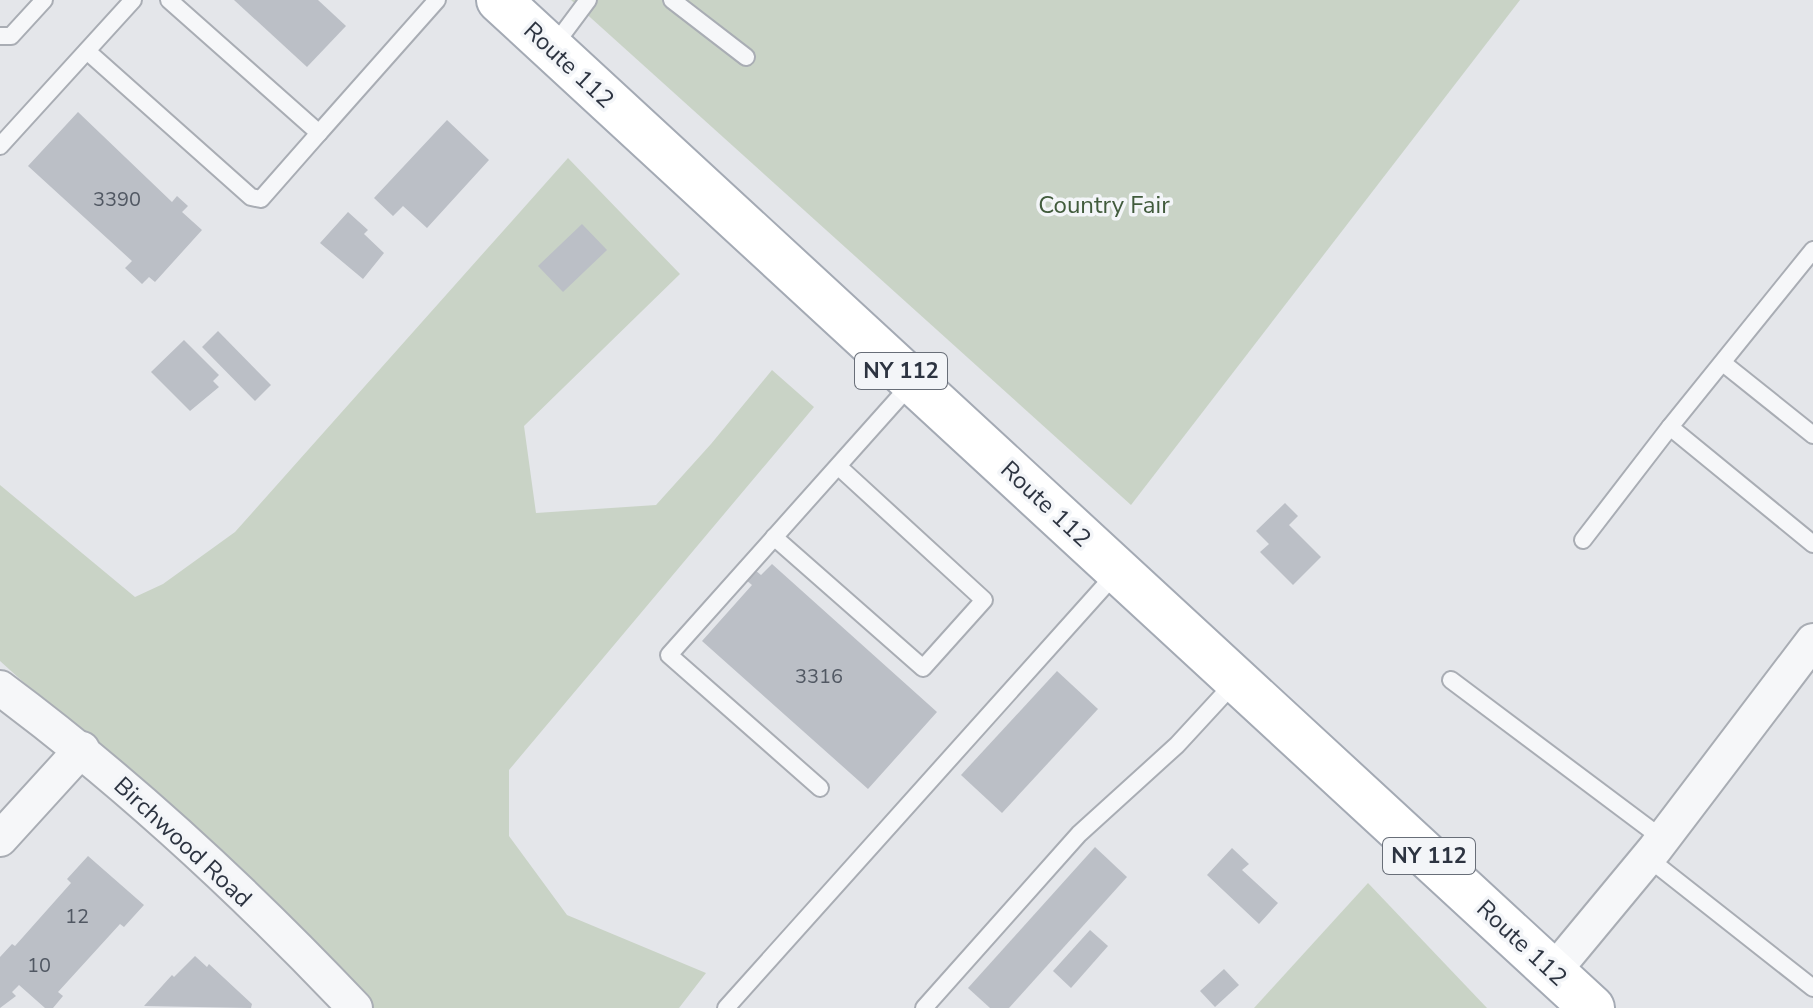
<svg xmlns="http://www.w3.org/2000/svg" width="1813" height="1008" viewBox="0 0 1813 1008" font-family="'Nunito Sans',sans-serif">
<rect width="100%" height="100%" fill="#e4e6ea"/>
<g fill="#c9d3c6">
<polygon points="571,0 1520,0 1131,505"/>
<polygon points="568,158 680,274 524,426 536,513 656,505 711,444 772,370 814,407 509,770 509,836 567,915 706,973 679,1008 365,1008 246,883 0,661 0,485 135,597 163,584 235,532"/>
<polygon points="1368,883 1487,1008 1254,1008"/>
</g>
<g fill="#bbbfc6">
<polygon points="234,0 318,0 346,26 307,67"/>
<polygon points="78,112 172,202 177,196 188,206 182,212 202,230 155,282 149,277 142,284 125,268 132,261 28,166"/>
<polygon points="447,120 489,160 427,228 403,206 393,216 374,198"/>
<polygon points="348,212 368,230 364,234 384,253 363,279 320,243"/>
<polygon points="582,224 607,250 563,292 538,266"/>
<polygon points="218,331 271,385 255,401 202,347"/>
<polygon points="184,340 219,375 213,381 219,387 190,411 151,372"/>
<polygon points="1285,503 1298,516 1289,525 1321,557 1293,585 1260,552 1269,544 1256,531"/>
<polygon points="772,564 937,712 868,789 702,641 752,585 746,580 755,570 761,575"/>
<polygon points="1057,671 1098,709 1002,813 961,775"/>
<polygon points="1095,847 1127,877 1009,1008 990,1008 968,988"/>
<polygon points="1232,848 1249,864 1242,870 1278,903 1259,924 1207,875"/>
<polygon points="88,856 144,905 124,927 120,924 58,992 63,996 53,1008 45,1008 19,985 12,992 16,996 0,1008 0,957 12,944 15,946 71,883 67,879"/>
<polygon points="1090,930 1108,946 1071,988 1053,971"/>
<polygon points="195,956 207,967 209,964 252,1004 251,1008 144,1006 172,975 174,977"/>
<polygon points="1224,969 1239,985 1215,1007 1200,991"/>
</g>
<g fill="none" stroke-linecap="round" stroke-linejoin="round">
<defs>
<g id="lane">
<polyline points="169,0 319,133 437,0"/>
<polyline points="672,0 746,57"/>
<polyline points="0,36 11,36 44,0"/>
<polyline points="553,47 588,0"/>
<polyline points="87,51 251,197 261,199 319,133"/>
<polyline points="0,146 133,0"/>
<polyline points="1813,250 1670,427 1813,544"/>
<polyline points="1723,363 1813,435"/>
<polyline points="774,537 923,668 984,600 839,467"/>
<polyline points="1583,540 1670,427"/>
<polyline points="1451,680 1663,839"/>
<polyline points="820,788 669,655 912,383"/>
<polyline points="1648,858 1813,988"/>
<polyline points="726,1008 1117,572"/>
<polyline points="924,1008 1079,834 1177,745 1236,681"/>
</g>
<g id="street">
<path d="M 0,688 C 128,783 245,892 355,1008"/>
<polyline points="0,839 82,749"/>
<polyline points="1553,972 1655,849 1813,641"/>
</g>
<polyline id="primary" points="499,0 1592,1008"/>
</defs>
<use href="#lane" stroke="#a9adb4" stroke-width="20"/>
<use href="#street" stroke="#a9adb4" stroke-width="38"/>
<use href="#primary" stroke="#a4aab4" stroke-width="48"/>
<use href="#lane" stroke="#f6f7f9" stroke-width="16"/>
<use href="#street" stroke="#f6f7f9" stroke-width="34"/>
<use href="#primary" stroke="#fff" stroke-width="44"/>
</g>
<g text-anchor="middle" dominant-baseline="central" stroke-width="7" stroke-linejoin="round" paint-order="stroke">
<g font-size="20" fill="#505762">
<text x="117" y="199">3390</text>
<text x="819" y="676">3316</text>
<text x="77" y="916">12</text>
<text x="39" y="965">10</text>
</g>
<g fill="#f3f5f8" stroke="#686e78" stroke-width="2">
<rect x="855" y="353" width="92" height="36" rx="6"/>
<rect x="1383" y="838" width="92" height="36" rx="6"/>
</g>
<g font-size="22" font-weight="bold" fill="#2d3441">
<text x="901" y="371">NY 112</text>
<text x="1429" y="856">NY 112</text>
</g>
<g font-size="24" fill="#2d3441" stroke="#f3f5f8">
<text transform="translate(569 65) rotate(43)">Route 112</text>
<text transform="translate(1046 504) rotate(43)">Route 112</text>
<text transform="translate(183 842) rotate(43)">Birchwood Road</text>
<text transform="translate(1522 943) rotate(43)">Route 112</text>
</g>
<g font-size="24" fill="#415b3c" stroke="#f3f5f8">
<text x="1104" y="205">Country Fair</text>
</g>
</g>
</svg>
